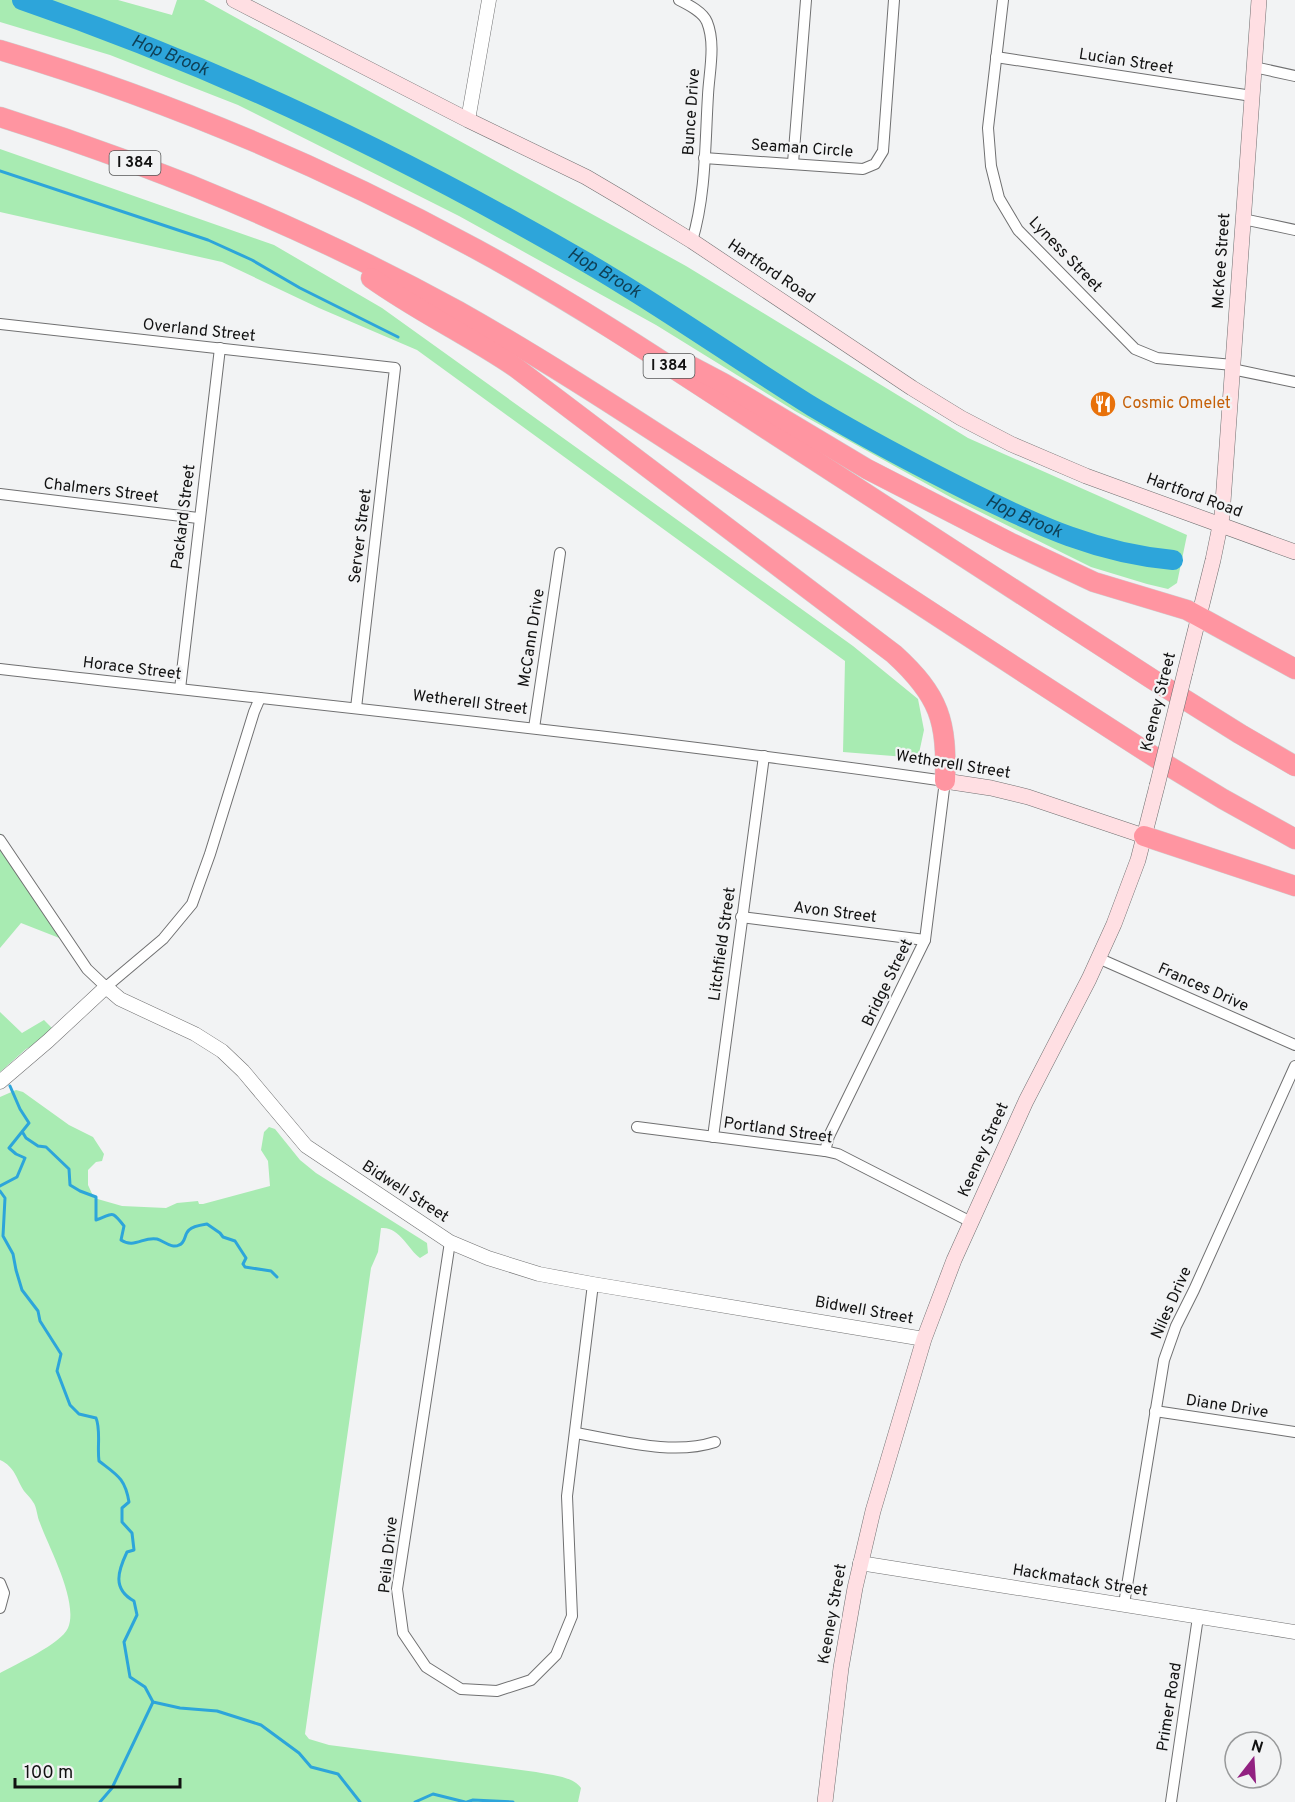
<svg xmlns="http://www.w3.org/2000/svg" width="1295" height="1802" viewBox="0 0 1295 1802" font-family="Overpass,sans-serif">
<rect width="100%" height="100%" fill="#f2f3f4"/>
<g fill="#a8ebb2">
<polygon points="0,0 118,0 172,15 177,0 204,0 686,266 968,438 1187,535 1177,583 1168,589 1147,584 1091,567 952,498 795,411 656,325 459,216 238,105 110,55 0,22"/>
<polygon points="0,149 274,245 382,308 853,646 918,699 924,730 918,758 843,752 845,661 417,350 319,308 222,262 0,212"/>
<polygon points="0,833 67,941 21,923 0,948"/>
<polygon points="0,1012 22,1033 44,1020 57,1033 26,1049 0,1072"/>
<path d="M 16,1090 L 23,1092 L 69,1125 L 93,1137 L 104,1154 L 102,1161 L 96,1162 L 88,1170 L 88,1185 L 94,1198 L 122,1206 L 166,1208 L 177,1203 L 198,1201 L 199,1204 L 203,1204 L 270,1186 L 268,1161 L 261,1150 L 264,1132 L 269,1127 L 275,1129 L 300,1160 L 316,1173 L 427,1243 L 428,1253 L 420,1258 C 408,1249 399,1226 381,1228 L 378,1252 L 371,1268 L 305,1734 L 309,1739 L 329,1745 L 536,1772 C 550,1775 573,1776 581,1788 L 578,1802 L 0,1802 L 0,1673 C 16,1664 61,1644 68,1628 C 79,1602 49,1548 40,1523 C 37,1517 37,1507 33,1502 C 31,1498 27,1495 24,1491 C 16,1478 15,1467 0,1460 L 0,1097 Z"/>
</g>
<g fill="none" stroke-linecap="round" stroke-linejoin="round">
<g stroke="#2da5da" stroke-width="3">
<polyline points="0,171 208,240 252,260 300,288 398,337"/>
<path d="M 23,1133 L 26,1138 L 38,1146 L 46,1147 L 69,1169 L 70,1185 L 80,1191 L 96,1197 L 96,1220 C 113,1215 110,1208 124,1226 L 121,1240 C 134,1249 144,1236 157,1239 C 164,1241 172,1249 179,1245 C 186,1243 184,1234 189,1230 C 193,1226 201,1225 207,1224 L 220,1233 L 223,1237 L 235,1241 L 246,1258 L 243,1264 L 245,1267 L 271,1271 L 277,1277"/>
<polyline points="0,1186 17,1177 25,1158 16,1154 9,1148 29,1123 20,1109 10,1086"/>
<path d="M 0,1191 L 5,1198 L 3,1236 L 13,1254 L 16,1270 L 22,1290 L 38,1311 L 40,1321 L 61,1354 L 57,1371 L 70,1405 L 79,1414 L 96,1418 C 101,1430 97,1447 99,1461 C 117,1475 125,1478 129,1502 L 122,1508 L 122,1522 L 132,1533 L 134,1550 L 127,1552 C 118,1571 112,1589 134,1601 L 137,1615 L 124,1642 L 130,1677 L 145,1687 L 153,1702 L 180,1708 L 217,1711 L 261,1725 L 299,1753 L 311,1767 L 338,1774 L 360,1802"/>
<polyline points="100,1802 112,1788 153,1702"/>
<polyline points="415,1802 433,1794 465,1802"/>
<polyline points="467,1802 473,1800 513,1802"/>
</g>
<path stroke="#2da5da" stroke-width="20" id="s1" d="M 22,0 C 218,67 405,157 584,261 C 662,306 736,359 813,407 C 865,438 918,466 972,493 C 1039,526 1097,553 1173,560"/>
<defs>
<g id="minor">
<path d="M 679,0 C 689,5 703,12 707,22 C 716,44 709,73 708,95 C 705,143 706,195 692,241"/>
<polyline points="1003,0 988,128 991,166 999,198 1018,230 1135,349 1157,358 1233,365"/>
<polyline points="996,57 1252,96"/>
<polyline points="1254,67 1295,76"/>
<polyline points="704,158 863,169 875,164 883,151 894,0"/>
<polyline points="793,163 806,0"/>
<polyline points="1243,219 1295,230"/>
<polyline points="0,324 395,368 356,708"/>
<polyline points="1232,369 1295,382"/>
<polyline points="0,494 198,518"/>
<path d="M 0,669 C 315,705 631,736 945,781 L 925,940 L 829,1136 L 825,1151"/>
<polyline points="180,689 220,348"/>
<polyline points="534,728 560,553"/>
<polyline points="0,840 87,969 106,987 163,939 192,904 210,854 254,712 260,698"/>
<polyline points="741,917 925,940"/>
<polyline points="1098,958 1295,1045"/>
<polyline points="637,1127 825,1151 838,1154 971,1222"/>
<polyline points="713,1137 764,756"/>
<polyline points="450,1242 397,1589 403,1633 426,1667 461,1689 497,1691 531,1680 556,1655 572,1616 567,1496 593,1284"/>
<polyline points="1155,1411 1295,1432"/>
<path d="M 575,1433 C 619,1440 672,1456 715,1442"/>
<polyline points="0,1583 4,1593 0,1608"/>
<polyline points="1124,1604 1164,1360 1176,1326 1194,1290 1295,1066"/>
<polyline points="1171,1802 1198,1617"/>
</g>
<g id="tertiary">
<polyline points="468,120 489,0"/>
<polyline points="0,1082 48,1041 106,987 120,999 195,1034 222,1051 243,1071 306,1146 450,1242 488,1258 539,1274 593,1284 924,1339"/>
<polyline points="860,1563 1295,1632"/>
</g>
<g id="secondary">
<polyline points="234,0 468,120 586,177 625,200 692,241 912,388 961,418 1011,444 1086,476 1295,552"/>
<polyline points="1185,672 1213,560 1222,516 1259,0"/>
<polyline points="945,781 991,788 1028,797 1144,836"/>
<polyline points="825,1802 841,1668 855,1588 873,1511 924,1339 954,1260 1026,1101 1089,979 1114,924 1138,860 1157,786"/>
</g>
<g id="motorway">
<path d="M 0,50 C 165,99 325,167 476,249 C 579,305 676,370 774,434 C 900,516 1026,598 1152,679 L 1240,734 L 1295,766"/>
<path d="M 0,117 C 158,167 312,231 458,311 C 554,365 645,426 738,486 C 881,579 1023,673 1167,765 L 1223,799 L 1295,839"/>
<path d="M 371,278 C 417,311 468,335 515,367 L 894,654 C 940,696 947,721 945,781"/>
<polyline points="687,364 723,383 867,469 1009,542 1094,582 1187,610 1295,669"/>
<polyline points="1144,836 1295,886"/>
</g>
</defs>
<use href="#minor" stroke="#707071" stroke-width="12"/>
<use href="#tertiary" stroke="#707071" stroke-width="15"/>
<use href="#secondary" stroke="#707071" stroke-width="16"/>
<use href="#motorway" stroke="#d0d0d0" stroke-width="21"/>
<use href="#minor" stroke="#fff" stroke-width="10"/>
<use href="#tertiary" stroke="#fff" stroke-width="14"/>
<use href="#secondary" stroke="#ffdfe3" stroke-width="15"/>
<use href="#motorway" stroke="#ff95a1" stroke-width="20"/>
<defs>
<polyline id="secondary-bridge" points="1157,786 1185,672"/>
</defs>
<use href="#secondary-bridge" stroke="#707071" stroke-width="16" stroke-linecap="butt"/>
<use href="#secondary-bridge" stroke="#ffdfe3" stroke-width="15"/>
</g>
<defs>
<symbol id="restaurant-disc" viewBox="-11 -11 22 22"><circle r="9.5" fill="#e8710a" stroke="#f2f3f4"/><path d="M-5-6h1v4h1v-4h1v4h1v-4h1v5L-1.5 .5V6h-2V.5L-5-1ZM5-6V6H3V1.5H1.5Q1.5-4 5-6Z" fill="#fff"/></symbol>
</defs>
<g fill-rule="evenodd">
<use href="#restaurant-disc" x="1088" y="389" width="30" height="30"/>
</g>
<g text-anchor="middle" dominant-baseline="central" stroke-width="4.5" stroke-linejoin="round" paint-order="stroke">
<g fill="#f2f3f4" stroke="#555656" stroke-width="1.5">
<rect x="109.5" y="151" width="51" height="24" rx="4.5"/>
<rect x="643.5" y="354" width="51" height="24" rx="4.5"/>
</g>
<g font-size="15" font-weight="bold" fill="#121212">
<text x="135" y="163">I 384</text>
<text x="669" y="366">I 384</text>
</g>
<g font-size="16" fill="#121212" stroke="#f2f3f4">
<text transform="translate(1126 62) rotate(9)">Lucian Street</text>
<text transform="translate(692 112) rotate(-86)">Bunce Drive</text>
<text transform="translate(802 149) rotate(4)">Seaman Circle</text>
<text transform="translate(1065 255) rotate(46)">Lyness Street</text>
<text transform="translate(1222 261) rotate(-86)">McKee Street</text>
<text transform="translate(771 272) rotate(34)">Hartford Road</text>
<text transform="translate(199 331) rotate(6)">Overland Street</text>
<text transform="translate(101 491) rotate(7)">Chalmers Street</text>
<text transform="translate(1194 496) rotate(20)">Hartford Road</text>
<text transform="translate(184 517) rotate(-83)">Packard Street</text>
<text transform="translate(361 536) rotate(-83)">Server Street</text>
<text transform="translate(532 638) rotate(-81)">McCann Drive</text>
<text transform="translate(132 669) rotate(7)">Horace Street</text>
<text transform="translate(1159 702) rotate(-76)">Keeney Street</text>
<text transform="translate(470 703) rotate(7)">Wetherell Street</text>
<text transform="translate(953 765) rotate(9)">Wetherell Street</text>
<text transform="translate(835 913) rotate(7)">Avon Street</text>
<text transform="translate(723 944) rotate(-82)">Litchfield Street</text>
<text transform="translate(888 983) rotate(-64)">Bridge Street</text>
<text transform="translate(1203 988) rotate(24)">Frances Drive</text>
<text transform="translate(778 1131) rotate(8)">Portland Street</text>
<text transform="translate(984 1150) rotate(-66)">Keeney Street</text>
<text transform="translate(405 1192) rotate(33)">Bidwell Street</text>
<text transform="translate(1172 1303) rotate(-66)">Niles Drive</text>
<text transform="translate(864 1311) rotate(10)">Bidwell Street</text>
<text transform="translate(1227 1407) rotate(9)">Diane Drive</text>
<text transform="translate(389 1555) rotate(-84)">Peila Drive</text>
<text transform="translate(1080 1581) rotate(9)">Hackmatack Street</text>
<text transform="translate(833 1614) rotate(-80)">Keeney Street</text>
<text transform="translate(1170 1707) rotate(-81)">Primer Road</text>
</g>
<g font-size="16" fill="#c56008" stroke="#f2f3f4" text-anchor="start">
<text x="1122" y="404">Cosmic Omelet</text>
</g>
<g font-size="18" font-style="italic" fill="#0e3f55" stroke="#f2f3f4">
<text stroke="none"><textPath href="#s1" startOffset="158">Hop Brook</textPath></text>
<text stroke="none"><textPath href="#s1" startOffset="644">Hop Brook</textPath></text>
<text stroke="none"><textPath href="#s1" startOffset="1130">Hop Brook</textPath></text>
</g>
</g>
<g transform="translate(1253 1760) rotate(17)"><circle r="28" fill="#f2f3f4" stroke="#98999a" stroke-width="1.5"/>
<path d="M0-4.5L10 22L0 15L-10 22Z" fill="#922181"/>
<text y="-9" font-size="16" font-weight="bold" text-anchor="middle" fill="#121212">N</text>
</g>
<path d="M15 1778v9h165v-9" fill="none" stroke="#121212" stroke-width="3"/>
<text x="24" y="1778" font-size="18" fill="#121212" stroke="#f2f3f4" stroke-width="4.5" paint-order="stroke">100 m</text>
</svg>
